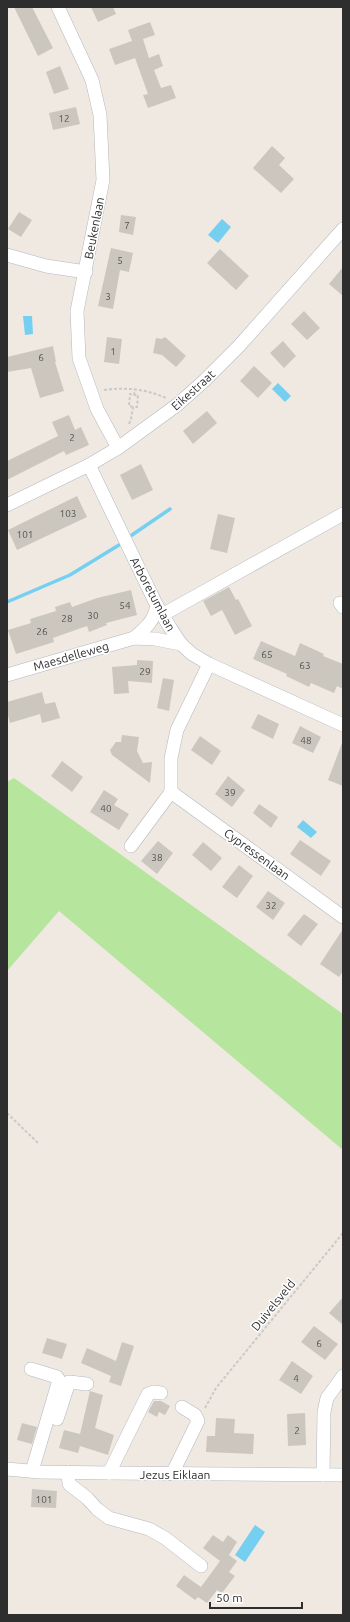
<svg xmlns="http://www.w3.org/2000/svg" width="350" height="1622" viewBox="0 0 350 1622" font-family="Ubuntu,sans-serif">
<rect width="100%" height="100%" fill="#efe9e1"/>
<polygon fill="#b6e59e" points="14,778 343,1014 343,1150 59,911 7,971 7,782"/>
<g fill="#75cff0">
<polygon points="222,219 231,227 218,243 208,235"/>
<polygon points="23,316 32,316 33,334 25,335"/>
<polygon points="278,383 291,396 285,402 272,389"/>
<polygon points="303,820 317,832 311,838 297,827"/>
<polygon points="255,1525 265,1532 245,1562 235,1555"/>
</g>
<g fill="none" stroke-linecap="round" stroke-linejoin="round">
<g stroke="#75cff0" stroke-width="3.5">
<polyline points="132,535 170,509"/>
<polyline points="7,602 70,575 119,545"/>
</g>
</g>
<g fill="#cbc7bf">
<polygon points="14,7 32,7 53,48 38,56"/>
<polygon points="91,7 113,7 116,14 98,22"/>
<polygon points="150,22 155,35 143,39 149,58 159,54 163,66 154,70 161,88 171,85 176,98 148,108 143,95 148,94 135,58 115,65 109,49 132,41 128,30"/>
<polygon points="60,66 69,89 54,94 46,72"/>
<polygon points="76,107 80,124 53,130 49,113"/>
<polygon points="272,146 285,158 279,165 294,179 281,193 253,168"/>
<polygon points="19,212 32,220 21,237 8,229"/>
<polygon points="121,215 136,217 133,235 119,232"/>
<polygon points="111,248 133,253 129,272 120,270 113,309 98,306"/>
<polygon points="220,249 249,276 236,290 207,263"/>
<polygon points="343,267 343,296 329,284"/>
<polygon points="304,311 320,328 307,340 291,324"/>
<polygon points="107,337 122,339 119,364 104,362"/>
<polygon points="165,337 186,356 176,367 162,355 153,353 156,338 162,339"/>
<polygon points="283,341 296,356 284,368 270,353"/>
<polygon points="53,346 56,362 55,362 64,391 40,398 31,368 7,372 7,357"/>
<polygon points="254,366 272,383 258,398 240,381"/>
<polygon points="207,411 217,423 193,444 183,431"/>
<polygon points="69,415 75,430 81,427 89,445 66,455 64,451 7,480 7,461 58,436 52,422"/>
<polygon points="141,464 153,490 132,500 120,475"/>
<polygon points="77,496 87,517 17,550 8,530"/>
<polygon points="218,514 235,518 227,553 210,549"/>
<polygon points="229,587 236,600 238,599 252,626 235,635 222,610 211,616 203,601"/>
<polygon points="131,590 137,615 106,623 107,625 89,632 87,626 53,638 54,642 16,654 8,630 31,623 30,619 56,611 55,607 70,602 72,607 97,598"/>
<polygon points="261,641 295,656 300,643 324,654 323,656 343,664 343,689 337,686 334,693 311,683 309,687 286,676 287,674 253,659"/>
<polygon points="137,660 153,661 152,683 128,681 129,693 114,694 112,667 137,665"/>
<polygon points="163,678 174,680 169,711 157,708"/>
<polygon points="42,692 45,704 55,702 60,718 42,723 40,714 10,723 7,712 7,702"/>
<polygon points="258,714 279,724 273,739 251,728"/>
<polygon points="300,726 321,737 313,753 292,743"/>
<polygon points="122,735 139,737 137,751 143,763 152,762 150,783 112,755 110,750 116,742 121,742"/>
<polygon points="200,736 221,751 212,765 191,750"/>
<polygon points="342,743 343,743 343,786 328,780"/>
<polygon points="62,761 83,777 72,792 51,776"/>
<polygon points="228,776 245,790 232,807 215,794"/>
<polygon points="104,790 118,799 114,805 129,814 119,830 90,812"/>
<polygon points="259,804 278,817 271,828 253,813"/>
<polygon points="300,840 331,861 321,876 290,854"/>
<polygon points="158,841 173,853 157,874 141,861"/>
<polygon points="203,842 222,858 211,871 192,855"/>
<polygon points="239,865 253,876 237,898 222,887"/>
<polygon points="268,891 285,903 273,920 256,907"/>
<polygon points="304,914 318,924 301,946 287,935"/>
<polygon points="343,929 343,971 339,977 320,964"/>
<polygon points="343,1297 343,1325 329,1313"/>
<polygon points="314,1326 338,1344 325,1360 301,1342"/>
<polygon points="47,1338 67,1344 62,1359 42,1353"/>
<polygon points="122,1342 134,1346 121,1386 109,1382 111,1376 81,1363 87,1348 116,1361"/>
<polygon points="292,1361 313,1376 301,1394 279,1380"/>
<polygon points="90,1391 103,1395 95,1428 114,1435 108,1455 80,1446 78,1453 59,1448 64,1430 80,1434"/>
<polygon points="154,1401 161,1401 170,1406 165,1415 159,1412 157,1417 148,1412"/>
<polygon points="305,1413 306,1445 288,1446 287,1414"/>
<polygon points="216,1418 235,1419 234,1433 254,1434 253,1454 206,1452 207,1436 215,1436"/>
<polygon points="22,1423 37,1427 32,1444 17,1440"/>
<polygon points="32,1489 57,1491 56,1508 31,1507"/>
<polygon points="213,1535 223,1542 228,1535 237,1542 229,1555 237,1561 229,1572 235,1576 222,1593 217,1590 207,1603 198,1597 195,1600 176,1586 184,1575 201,1587 220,1561 203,1548"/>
</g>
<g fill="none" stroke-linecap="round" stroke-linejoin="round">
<defs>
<g id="minor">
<polyline points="58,7 92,80 100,115 103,180 77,311 79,358 97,409 118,448"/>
<polyline points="7,255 46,266 86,272"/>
<polyline points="89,465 157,606 171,629 181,644 192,654 209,664 343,725"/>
<polyline points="7,505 89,465 118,448 177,405 204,381 239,346 343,229"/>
<polyline points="340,603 343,607"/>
<polyline points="162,615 343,514"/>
<path d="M 134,638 C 147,627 153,622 157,606"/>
<polyline points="209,664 177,730 171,758 171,792 343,917"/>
<polyline points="7,675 134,638 155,639 181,644"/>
<polyline points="131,846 171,792"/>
<polyline points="31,1369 57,1377 59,1380 32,1471"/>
<polyline points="57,1419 69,1382 87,1384"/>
<polyline points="7,1469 40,1472 109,1473 343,1475"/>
<polyline points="68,1472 69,1484 87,1498 97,1509 109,1518 149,1529 165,1538 201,1566"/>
<polyline points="109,1473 148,1394 154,1392 161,1393"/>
<polyline points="172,1474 198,1421 195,1415 182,1407"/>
<polyline points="323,1475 324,1412 327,1398 343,1376"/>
</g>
</defs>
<use href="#minor" stroke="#b4b7c1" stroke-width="14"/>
<g stroke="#c9c9c9" stroke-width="2" stroke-dasharray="3 2" stroke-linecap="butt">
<path d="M 104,390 C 126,387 146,389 166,398"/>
<polyline points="133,407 129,406 130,394 134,395 135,389"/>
<polyline points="129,424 131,419 133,407 137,407 138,395 134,395"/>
<polyline points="7,1113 38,1143"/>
<polyline points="205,1408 216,1388 343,1233"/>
</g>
<use href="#minor" stroke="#fff" stroke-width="13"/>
</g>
<g text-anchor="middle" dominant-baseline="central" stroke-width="3" stroke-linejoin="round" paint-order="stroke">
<g font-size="10" fill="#555452">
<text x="64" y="118">12</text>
<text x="127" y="225">7</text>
<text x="120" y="260">5</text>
<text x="108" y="296">3</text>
<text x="113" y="351">1</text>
<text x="41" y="357">6</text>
<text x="72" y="437">2</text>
<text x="68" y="513">103</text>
<text x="25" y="534">101</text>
<text x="125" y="605">54</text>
<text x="93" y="615">30</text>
<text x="67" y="618">28</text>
<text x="42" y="631">26</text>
<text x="267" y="654">65</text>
<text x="305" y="665">63</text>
<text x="145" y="671">29</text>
<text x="306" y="740">48</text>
<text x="230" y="792">39</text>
<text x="106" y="808">40</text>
<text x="157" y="857">38</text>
<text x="271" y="905">32</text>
<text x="319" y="1343">6</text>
<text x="296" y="1378">4</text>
<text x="297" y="1430">2</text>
<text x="44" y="1499">101</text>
</g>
<g font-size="12" fill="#2e2e2e" stroke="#fff">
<text transform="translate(94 228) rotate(-79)">Beukenlaan</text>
<text transform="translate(193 390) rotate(-42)">Eikestraat</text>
<text transform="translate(153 594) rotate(62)">Arboretumlaan</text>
<text transform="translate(71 656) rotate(-16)">Maesdelleweg</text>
<text transform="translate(257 854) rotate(36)">Cypressenlaan</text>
<text transform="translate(273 1305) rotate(-51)">Duivelsveld</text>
<text x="175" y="1474">Jezus Eiklaan</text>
</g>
</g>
<rect width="350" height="1622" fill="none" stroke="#2e2e2e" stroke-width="16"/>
<path d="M210 1602v6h92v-6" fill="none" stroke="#2e2e2e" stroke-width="2"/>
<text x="216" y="1602" font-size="12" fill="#2e2e2e" stroke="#ffffff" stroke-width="3" paint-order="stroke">50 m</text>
</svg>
